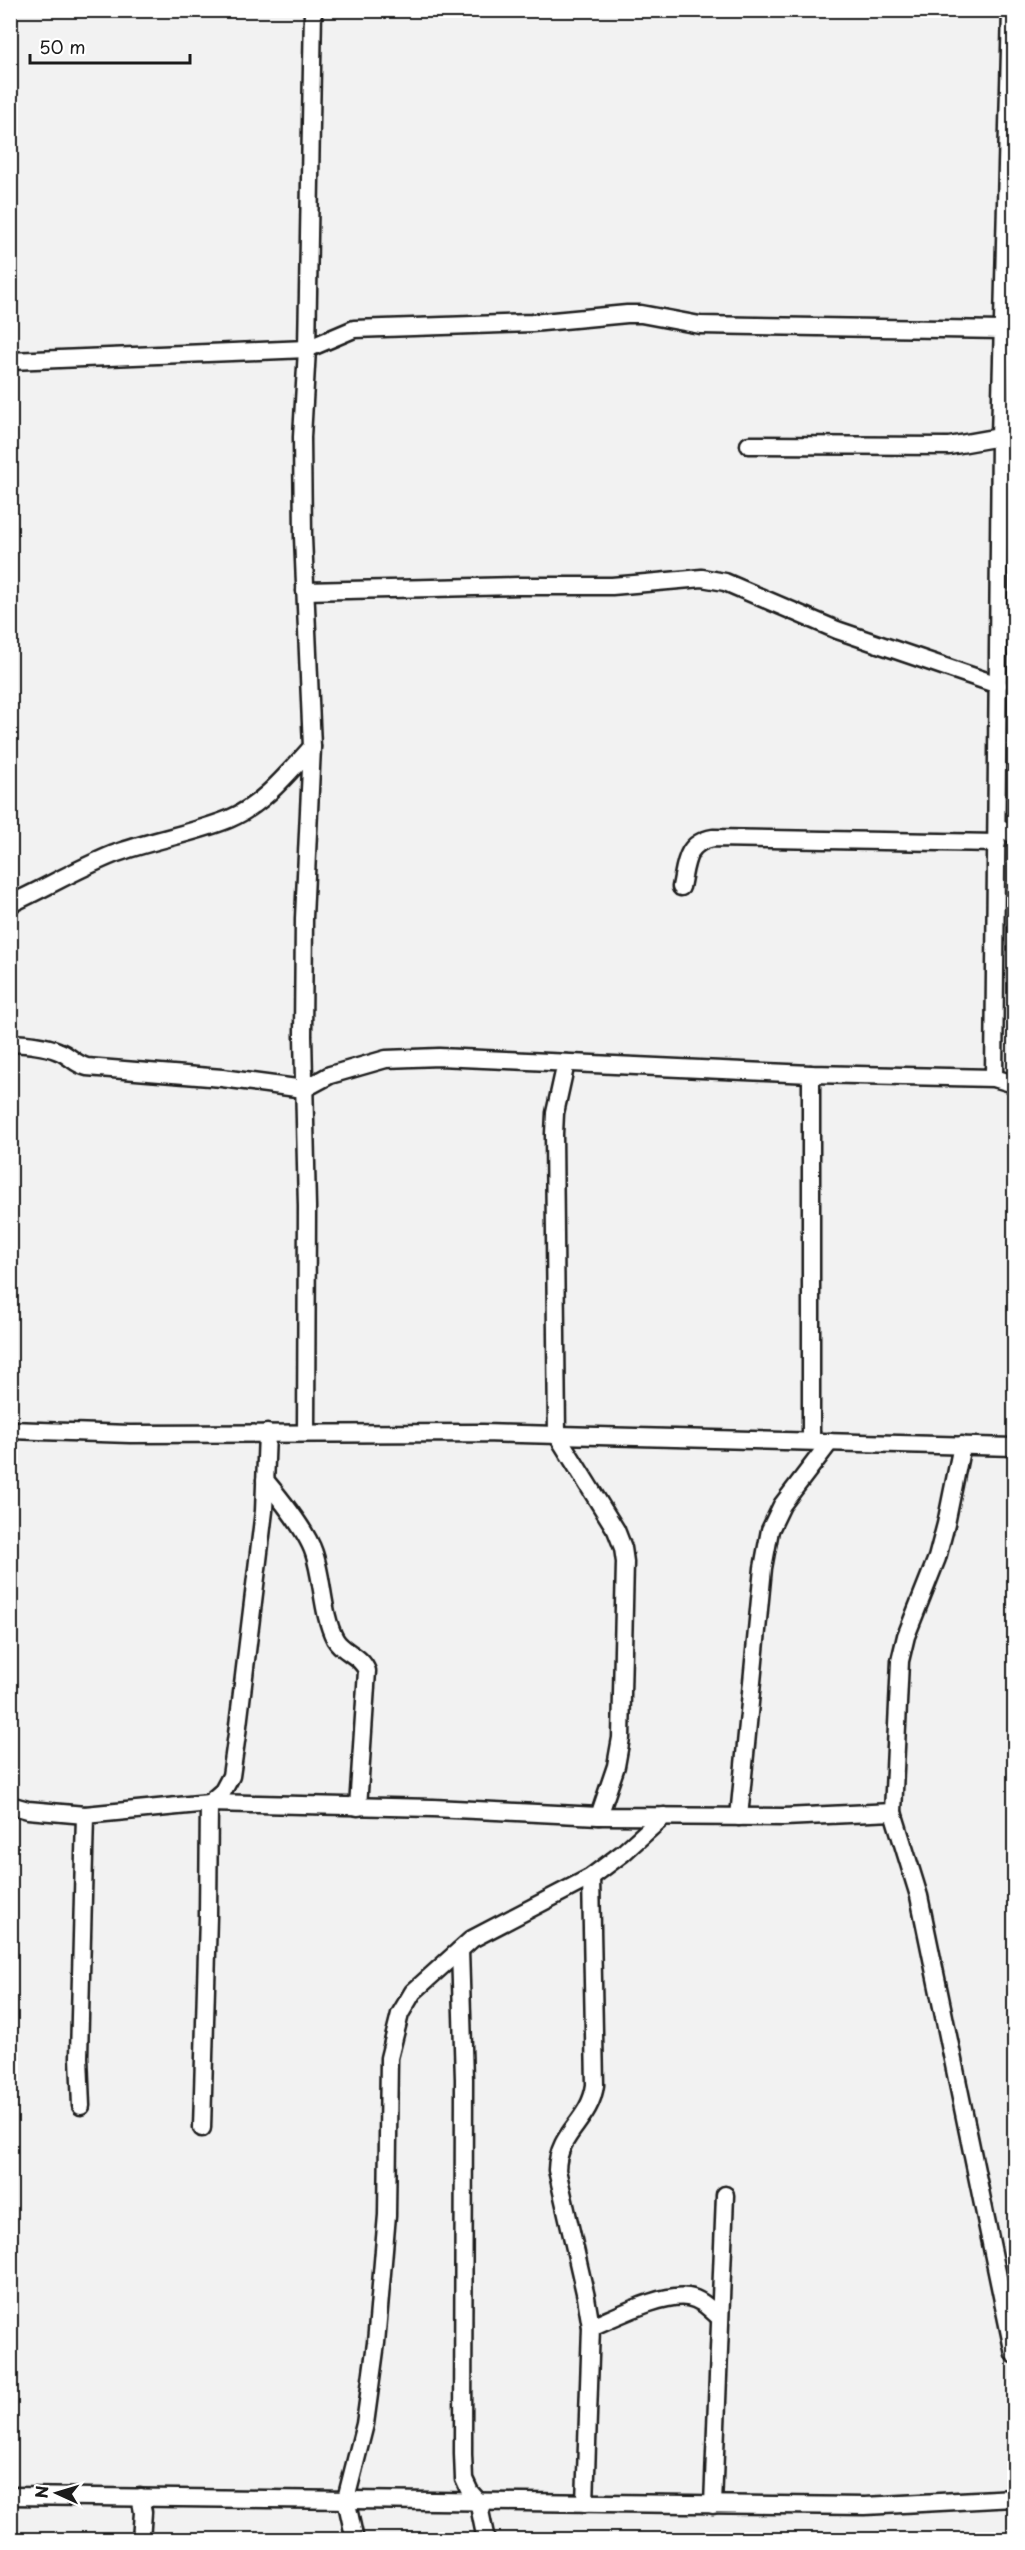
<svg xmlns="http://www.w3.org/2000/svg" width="1025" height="2550" viewBox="0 0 1025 2550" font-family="'Playpen Sans',sans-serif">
<rect width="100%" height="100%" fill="#f2f2f2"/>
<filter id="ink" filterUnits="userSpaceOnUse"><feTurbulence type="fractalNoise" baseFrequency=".0167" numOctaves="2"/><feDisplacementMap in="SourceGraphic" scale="12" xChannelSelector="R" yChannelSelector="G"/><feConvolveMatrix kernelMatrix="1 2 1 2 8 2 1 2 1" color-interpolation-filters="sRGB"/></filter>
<g filter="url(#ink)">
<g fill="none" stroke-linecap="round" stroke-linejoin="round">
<defs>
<g id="minor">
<polyline points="10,361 307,349 354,329 532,323 627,314 641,314 700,325 1003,330"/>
<polyline points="749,445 949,446 1000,437"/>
<polyline points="305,591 518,586 612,586 702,578 725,582 837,630 998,685"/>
<polyline points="997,826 1014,835"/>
<path d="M 681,887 C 686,864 685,843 713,838 L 997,843"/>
<path d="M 10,904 C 45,888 79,868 114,854 C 152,840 192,834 229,819 C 263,805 288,773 312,747"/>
<path d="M 10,1043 C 26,1044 44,1045 58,1051 C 70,1055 74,1064 87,1067 L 222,1078 L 304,1089 L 330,1075 L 386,1059 L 439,1057 L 811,1074 L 994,1078 L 1000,437 L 1011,10"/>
<polyline points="566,1063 555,1113 554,1134 557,1435 616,1530 623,1548 625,1562 621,1738 616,1766 599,1816"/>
<polyline points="994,1078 1014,1084"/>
<polyline points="10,1430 130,1434 483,1433 1014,1447"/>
<polyline points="306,1433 307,1207 303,1036 304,918 312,747 303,537 302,437 307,349 313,10"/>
<polyline points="811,1441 811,1074"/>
<polyline points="962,1445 946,1524 937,1558 906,1636 900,1661 893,1812 919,1896 1014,2354"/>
<path d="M 265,1480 C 280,1498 307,1531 314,1553 C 323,1579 322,1614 335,1639 C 343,1653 361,1655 367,1671 L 358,1807"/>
<polyline points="10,1805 28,1810 85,1815 209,1803 433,1808 599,1816 784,1817 893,1812"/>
<polyline points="739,1817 763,1568 770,1530 782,1505 830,1442"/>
<polyline points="460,1950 464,2079 463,2454 464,2479 470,2492 478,2501 486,2540"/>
<polyline points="81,2106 79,2057 85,1815"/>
<polyline points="202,2128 208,1916 209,1803 223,1791 231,1776 237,1734 264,1511 267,1433"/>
<path d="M 591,2327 C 616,2317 661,2293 688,2297 C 701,2299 710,2309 719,2317"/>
<polyline points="10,2496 865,2506 1014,2498"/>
<polyline points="140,2497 143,2512 141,2540"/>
<path d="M 585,2503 L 591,2327 L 586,2297 L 557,2170 C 558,2131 590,2122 595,2085 L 591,1877"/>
<polyline points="713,2505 725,2195"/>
<polyline points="355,2540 346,2499 365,2424 376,2343 387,2215 389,2058 400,2014 413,1992 472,1939 591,1877 623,1853 664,1816"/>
</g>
</defs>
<use href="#minor" stroke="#1c1c1c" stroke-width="21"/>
<use href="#minor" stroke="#fff" stroke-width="16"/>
</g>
</g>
<rect width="1025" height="2550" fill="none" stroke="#fff" stroke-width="36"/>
<rect x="18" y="18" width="989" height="2514" fill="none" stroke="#1c1c1c" stroke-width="2" filter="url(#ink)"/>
<g transform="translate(57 2493) rotate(274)" stroke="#ffffff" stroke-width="4.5" paint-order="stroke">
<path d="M0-4.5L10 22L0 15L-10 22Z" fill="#1c1c1c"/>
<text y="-9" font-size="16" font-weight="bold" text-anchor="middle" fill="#1c1c1c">N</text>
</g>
<path d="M30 54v9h160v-9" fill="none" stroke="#1c1c1c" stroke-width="3"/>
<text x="39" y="54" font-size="18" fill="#1c1c1c" stroke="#ffffff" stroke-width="4.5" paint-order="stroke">50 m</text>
</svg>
